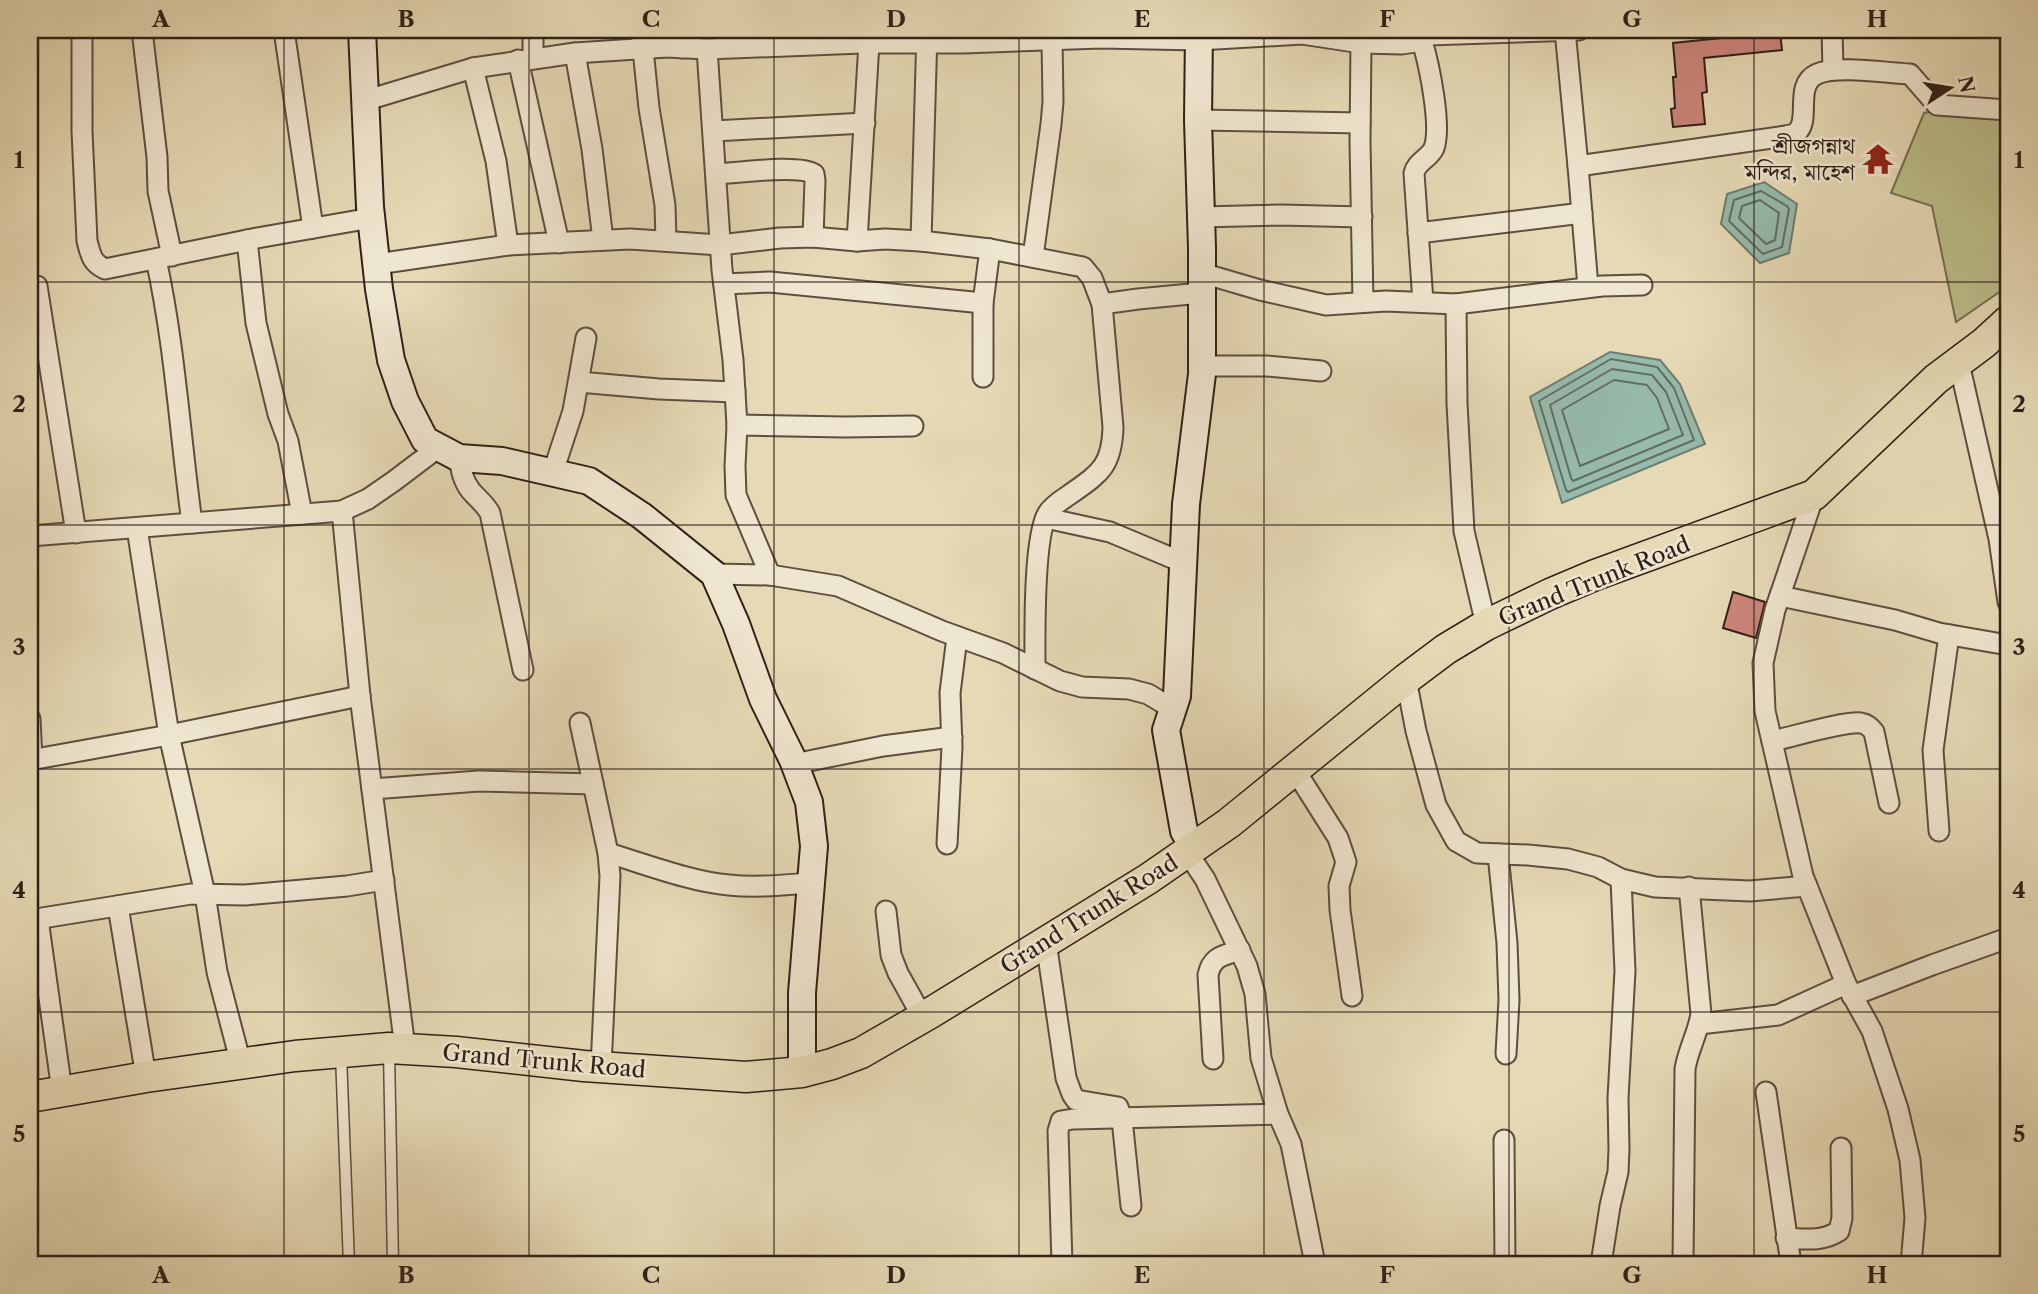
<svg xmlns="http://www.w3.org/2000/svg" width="2038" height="1294" viewBox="0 0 2038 1294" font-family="'Libre Caslon Text','Noto Serif Bengali',serif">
<rect width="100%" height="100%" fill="#e6d9b5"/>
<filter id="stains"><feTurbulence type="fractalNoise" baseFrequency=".00286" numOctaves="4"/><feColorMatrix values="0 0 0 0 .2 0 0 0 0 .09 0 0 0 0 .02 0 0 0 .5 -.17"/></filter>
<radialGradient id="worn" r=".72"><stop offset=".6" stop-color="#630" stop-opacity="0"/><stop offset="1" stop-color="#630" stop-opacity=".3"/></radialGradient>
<polygon fill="#bbbe8a" stroke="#766f52" stroke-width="2" points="1955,107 2008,111 2008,286 1956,322 1932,206 1891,193 1924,113"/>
<g fill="#96baab" stroke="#6d7c71" stroke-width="2">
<polygon points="1764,182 1797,204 1789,253 1760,263 1721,224 1727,194"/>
<polygon points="1610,352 1660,360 1680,384 1705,444 1562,503 1530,397"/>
</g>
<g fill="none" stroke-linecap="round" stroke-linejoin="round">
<g stroke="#636d62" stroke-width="2">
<polygon points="1761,191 1787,206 1789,209 1782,247 1763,254 1729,221 1734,200"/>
<polygon points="1760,200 1779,213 1775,240 1766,244 1739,218 1742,206"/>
<polygon points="1611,359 1657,367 1674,388 1694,440 1568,492 1566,490 1539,401"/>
<polygon points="1612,369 1652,375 1666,392 1683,435 1573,481 1571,478 1550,405"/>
<polygon points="1614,380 1647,385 1657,398 1669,429 1580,466 1562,410"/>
</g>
</g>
<g fill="#cc857b" stroke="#302019" stroke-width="2">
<polygon points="1780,32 1782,50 1704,58 1707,92 1702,93 1705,124 1673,127 1671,109 1675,108 1673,77 1676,77 1673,43"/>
<polygon points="1733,592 1765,602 1756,638 1723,628"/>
</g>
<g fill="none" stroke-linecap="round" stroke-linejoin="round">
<defs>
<g id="lane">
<polyline points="389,1052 393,1264"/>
<polyline points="341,1055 349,1264"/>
</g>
<g id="street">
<path d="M 82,30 L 82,131 L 87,241 C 91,255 91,262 105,269 L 257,238 L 371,218"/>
<polyline points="142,30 157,157 158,191 172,256"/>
<polyline points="284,30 313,228"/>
<polyline points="533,30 533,58"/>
<polyline points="641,30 649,108 665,205 666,241"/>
<polyline points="680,30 681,48"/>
<path d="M 1565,30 L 1578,166 L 1786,136 C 1789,135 1793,135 1796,133 C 1812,121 1793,85 1817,74 C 1837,65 1886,73 1910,74 L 1937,105 L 2008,110"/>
<polyline points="1832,30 1833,69"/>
<polyline points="1428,35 1579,30"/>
<path d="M 1422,41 C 1429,64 1442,126 1434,148 C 1429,159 1417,161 1414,173 L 1423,302"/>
<polyline points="1361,43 1360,141 1363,302"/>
<polyline points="707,49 722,270 733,360 737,425 735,466 736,495 770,575"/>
<polyline points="575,53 592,149 603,240"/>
<polyline points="518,60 559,243"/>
<polyline points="473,68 496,161 508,245"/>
<polyline points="364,101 473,68 575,53 667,47 707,49 862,43 963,43 1101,38 1199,40 1302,34 1361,43 1402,44 1422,41 1428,35 1430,30"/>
<polyline points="1198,120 1360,123"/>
<polyline points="714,131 865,123"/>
<polyline points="1578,166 1588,287"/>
<path d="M 716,174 C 737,173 798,164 814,174 L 815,181 L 813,237"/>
<polyline points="1201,217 1281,215 1362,217"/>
<polyline points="1418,233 1582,213"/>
<polyline points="247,240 256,323 278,414 288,441 302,514"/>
<polyline points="857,241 869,43"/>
<polyline points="921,241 927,31"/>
<polyline points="1033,257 1051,124 1053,102 1052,40"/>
<path d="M 156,259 C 175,346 180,435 192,523"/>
<polyline points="377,264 508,245 630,239 720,245 780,238 813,237 857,241 885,239 921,241 990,249 1083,267 1092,278 1102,304"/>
<polyline points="1202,273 1260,290 1326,305 1386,301 1456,304 1602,286 1642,285"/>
<polyline points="724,284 770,282 983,303"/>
<polyline points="37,286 76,533"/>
<polyline points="1456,304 1457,404 1464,531 1486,625"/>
<polyline points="1959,363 1999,539 2008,602"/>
<polyline points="1202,366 1267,366 1321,371"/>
<polyline points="983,377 983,303 990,249"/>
<polyline points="579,382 659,389 735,392"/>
<polyline points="737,425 845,427 913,426"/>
<path d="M 459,458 C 461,470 463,481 471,491 C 478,499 485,504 490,513 L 523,670"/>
<polyline points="553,472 573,411 586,338"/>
<polyline points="1814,495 1775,610 1763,663 1765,711 1803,876 1846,984 1872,1031 1898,1109 1910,1160 1915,1218 1911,1264"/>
<polyline points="1046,518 1110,532 1184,563"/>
<polyline points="137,528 169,735 205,894 217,972 241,1064"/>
<polyline points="30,536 342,511"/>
<polyline points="714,574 770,575 838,586 942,631 1003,653 1060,681 1082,687 1129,689 1148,694 1173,709"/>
<polyline points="1780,596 1895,620 1939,633 2008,645"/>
<path d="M 1035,669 C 1035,637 1033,536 1048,513 C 1053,505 1062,500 1069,495 C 1099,474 1112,467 1113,427 L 1102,304 L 1138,299 L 1201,293"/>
<polyline points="1406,679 1416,731 1436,805 1456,841 1477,853 1528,855 1568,859 1598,867 1621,879 1655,887 1750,891 1807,886"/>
<polyline points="30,719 32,760"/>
<polyline points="580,723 608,853 610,876 601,1067"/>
<path d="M 1772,741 C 1792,737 1844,721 1861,723 C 1867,724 1870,727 1874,732 L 1889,803"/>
<polyline points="30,760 169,735 360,696"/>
<polyline points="794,764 883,746 952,737"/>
<polyline points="1295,770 1338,838 1346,862 1339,886 1340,910 1352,996"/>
<polyline points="372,789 479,781 593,784"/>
<polyline points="1939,831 1933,750 1949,635"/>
<polyline points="947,844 952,747 950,693 957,637"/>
<polyline points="1187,852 1205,879 1247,966 1255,994 1261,1058 1278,1114 1291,1144 1315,1264"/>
<path d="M 608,853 C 645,864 692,882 729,885 C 756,888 784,885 811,883"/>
<polyline points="1498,854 1507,943 1509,1000 1506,1054"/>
<polyline points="118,906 146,1077"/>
<polyline points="886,911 891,955 898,973 923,1018"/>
<polyline points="38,919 62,1091"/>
<polyline points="30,920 191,894 245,895 347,886 384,880"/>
<polyline points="1046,942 1066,1078 1072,1094 1076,1100 1118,1107 1122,1119 1131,1206"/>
<polyline points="1852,996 1932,965 2008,938"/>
<polyline points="1699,1024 1778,1015 1846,984"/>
<polyline points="405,1048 360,696 342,511 368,499 394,481 439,447"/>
<path d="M 1213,1059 L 1208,975 C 1212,956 1223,956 1240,950"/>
<polyline points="1766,1092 1791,1264"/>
<polyline points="1504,1140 1505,1264"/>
<path d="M 1786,1238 C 1805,1239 1822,1242 1839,1231 L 1842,1218 L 1841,1148"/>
<polyline points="1062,1264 1058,1131 1061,1121 1073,1119 1278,1114"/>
<polyline points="1601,1264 1610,1206 1618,1172 1619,1149 1618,1098 1625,971 1621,879"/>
<path d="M 1683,1264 L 1685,1069 C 1688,1050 1698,1033 1701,1014 L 1689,887"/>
</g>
<g id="secondary">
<polyline points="362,30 370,207 379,289 391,360 405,401 425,440 459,458 502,461 589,481 642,516 714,574 736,624 763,699 793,760 809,802 814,846 802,993 802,1072"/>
<polyline points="1194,847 1184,831 1166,730 1177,696 1186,504 1202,374 1202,248 1198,120 1199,30"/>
</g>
<polyline id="primary" points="30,1097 146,1077 295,1056 389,1048 456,1052 584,1066 746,1077 802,1072 832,1064 861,1053 932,1012 1148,879 1229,823 1406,679 1446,649 1486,625 1550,594 1595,575 1814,495 1936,379 1984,343 2008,321"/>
</defs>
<use href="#lane" stroke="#5e4e40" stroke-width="13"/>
<use href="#street" stroke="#5e4e40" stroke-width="23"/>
<use href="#secondary" stroke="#302019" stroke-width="30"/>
<use href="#primary" stroke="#302019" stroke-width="33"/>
<use href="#lane" stroke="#efe6cf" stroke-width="10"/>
<use href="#street" stroke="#efe6cf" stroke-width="19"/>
<use href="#secondary" stroke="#efe6cf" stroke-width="26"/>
<use href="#primary" stroke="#e6d9b5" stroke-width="30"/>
</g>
<path fill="none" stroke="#302019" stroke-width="2" stroke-opacity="0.55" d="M 284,30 L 284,1264M 529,30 L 529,1264M 774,30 L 774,1264M 1019,30 L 1019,1264M 1264,30 L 1264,1264M 1509,30 L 1509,1264M 1754,30 L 1754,1264M 30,282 L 2008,282M 30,525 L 2008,525M 30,769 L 2008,769M 30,1012 L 2008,1012"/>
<defs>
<symbol id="temple-bare" viewBox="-9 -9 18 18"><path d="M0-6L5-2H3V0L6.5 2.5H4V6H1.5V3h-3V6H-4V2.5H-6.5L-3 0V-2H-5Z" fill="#8f2418" stroke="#efe6cf" stroke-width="2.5" paint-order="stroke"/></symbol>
</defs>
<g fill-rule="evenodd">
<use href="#temple-bare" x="1856" y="137" width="44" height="44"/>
</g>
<g text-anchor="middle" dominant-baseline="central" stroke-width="5" stroke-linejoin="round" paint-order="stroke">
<g font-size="23" fill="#302019" stroke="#efe6cf" text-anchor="end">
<text x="1855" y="146">শ্রীজগন্নাথ<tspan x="1855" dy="26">মন্দির, মাহেশ</tspan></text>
</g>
<g font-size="23" fill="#302019" stroke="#efe6cf">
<text transform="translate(1594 581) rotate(-22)">Grand Trunk Road</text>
<text transform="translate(1089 914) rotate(-32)">Grand Trunk Road</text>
<text transform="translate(544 1061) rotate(5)">Grand Trunk Road</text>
</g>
</g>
<rect width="2038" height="1294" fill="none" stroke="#e6d9b5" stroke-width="77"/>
<g transform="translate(1950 88) rotate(78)" stroke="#efe6cf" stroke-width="5" paint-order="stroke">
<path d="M0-5L12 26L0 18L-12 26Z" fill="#302019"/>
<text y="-10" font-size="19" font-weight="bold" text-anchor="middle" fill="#302019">N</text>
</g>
<rect x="38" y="38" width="1962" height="1218" fill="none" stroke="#302019" stroke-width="2.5"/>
<g font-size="23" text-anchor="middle" font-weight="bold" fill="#302019">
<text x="161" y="27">A</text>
<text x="406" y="27">B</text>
<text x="651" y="27">C</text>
<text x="896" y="27">D</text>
<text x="1142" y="27">E</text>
<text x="1387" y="27">F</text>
<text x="1632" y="27">G</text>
<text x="1877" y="27">H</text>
<text x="19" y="168">1</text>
<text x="2019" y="168">1</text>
<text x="19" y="412">2</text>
<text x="2019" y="412">2</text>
<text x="19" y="655">3</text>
<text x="2019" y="655">3</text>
<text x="19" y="898">4</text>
<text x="2019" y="898">4</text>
<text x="19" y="1142">5</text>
<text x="2019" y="1142">5</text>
<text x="161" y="1283">A</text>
<text x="406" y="1283">B</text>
<text x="651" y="1283">C</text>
<text x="896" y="1283">D</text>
<text x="1142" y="1283">E</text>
<text x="1387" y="1283">F</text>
<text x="1632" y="1283">G</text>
<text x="1877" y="1283">H</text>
</g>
<rect width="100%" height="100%" filter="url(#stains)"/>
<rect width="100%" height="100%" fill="url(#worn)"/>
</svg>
